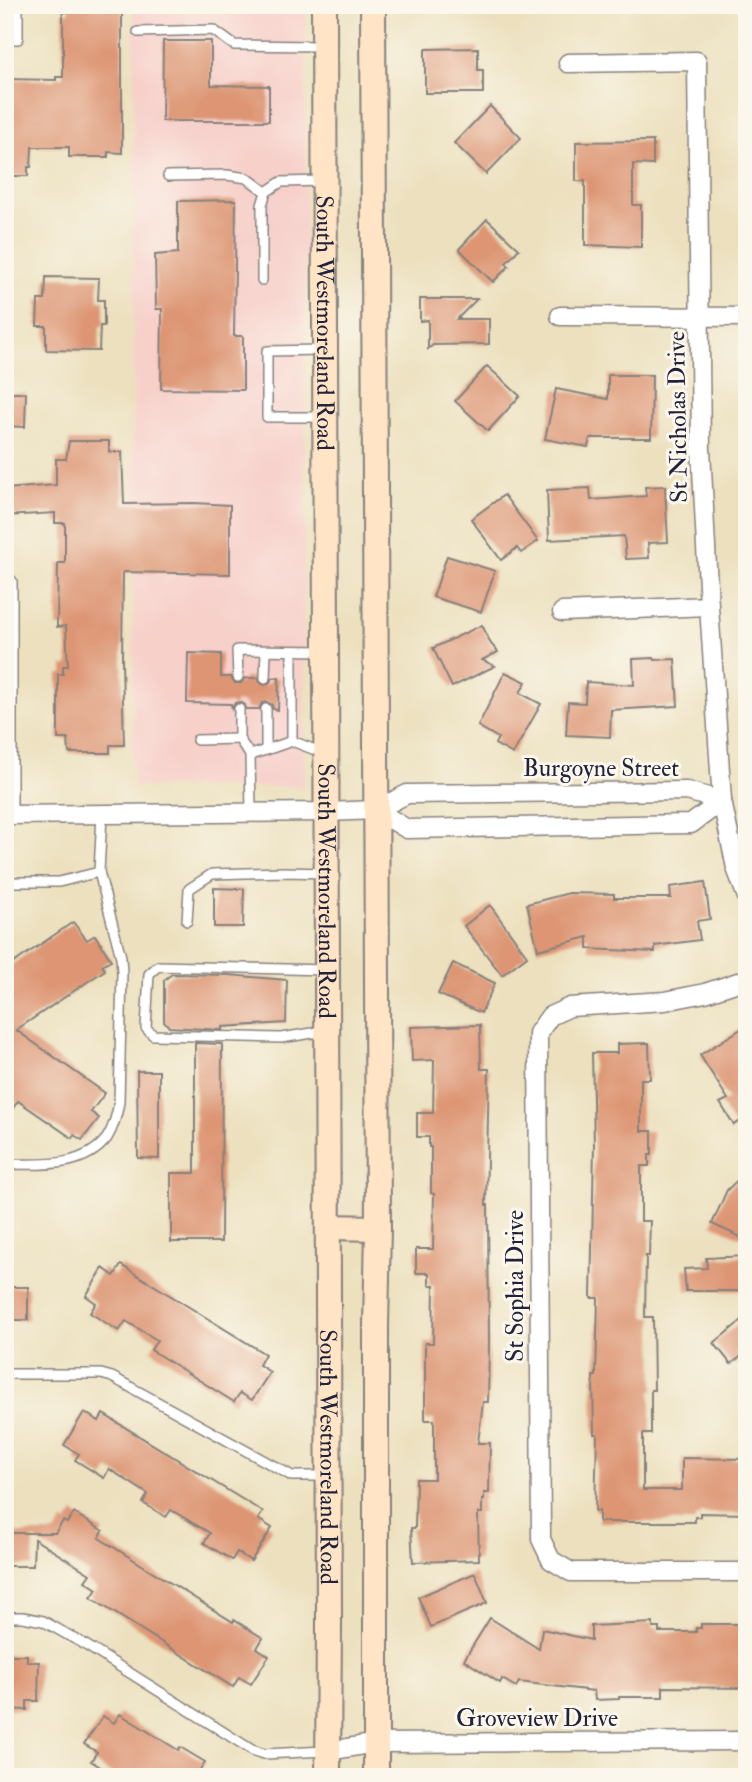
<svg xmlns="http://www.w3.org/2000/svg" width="752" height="1782" viewBox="0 0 752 1782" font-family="'IM FELL Double Pica',serif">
<rect width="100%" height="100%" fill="#fbf7ec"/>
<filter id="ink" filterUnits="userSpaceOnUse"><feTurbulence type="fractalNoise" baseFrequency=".0143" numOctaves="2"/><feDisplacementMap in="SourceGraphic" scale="14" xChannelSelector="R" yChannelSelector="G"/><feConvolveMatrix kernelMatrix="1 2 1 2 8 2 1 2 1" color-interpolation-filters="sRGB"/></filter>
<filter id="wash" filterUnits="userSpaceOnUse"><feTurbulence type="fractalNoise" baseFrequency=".00686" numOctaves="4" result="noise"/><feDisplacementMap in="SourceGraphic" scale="28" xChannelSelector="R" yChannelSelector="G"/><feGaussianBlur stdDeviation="1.57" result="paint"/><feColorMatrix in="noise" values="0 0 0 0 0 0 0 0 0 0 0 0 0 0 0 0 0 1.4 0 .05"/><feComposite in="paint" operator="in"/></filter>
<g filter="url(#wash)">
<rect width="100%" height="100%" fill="#ece0be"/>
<polygon fill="#f7d0ca" points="134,5 306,5 304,787 133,787"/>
<g id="blocks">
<g fill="#dd9573">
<polygon points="69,5 122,7 122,153 108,152 108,157 69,157 69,147 32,147 31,167 28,167 28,176 5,176 5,79 56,80 56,77 63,77 63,12 69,12"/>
<polygon points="163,41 211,41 211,85 269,86 269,121 162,121"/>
<polygon points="478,48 478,70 483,70 483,93 425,93 425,49"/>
<polygon points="490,106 521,138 486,174 454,143"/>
<polygon points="653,141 653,165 633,164 633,205 641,205 641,247 585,245 585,181 576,181 576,142"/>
<polygon points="236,200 234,336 243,336 243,390 161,389 162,309 156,309 155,255 178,253 178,201"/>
<polygon points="487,219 519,249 506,263 509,266 493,282 459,249"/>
<polygon points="46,277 99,278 98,300 104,300 104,326 100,326 99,351 46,350 46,326 37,326 38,300 45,300"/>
<polygon points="420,299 477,299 457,319 489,319 489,344 433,345 428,349 428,320 420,321"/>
<polygon points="487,366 520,396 488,431 455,401"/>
<polygon points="608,375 652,375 651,438 590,438 588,447 545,439 556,389 608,399"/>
<polygon points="5,393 26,393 25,427 5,426"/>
<polygon points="69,441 109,441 109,452 122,452 124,504 194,503 230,505 230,574 123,572 122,661 124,745 110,745 110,753 69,753 68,739 58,739 58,674 63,674 63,666 68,666 66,626 57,627 58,563 65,563 65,523 55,523 55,513 5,516 5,489 56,485 56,459 66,459"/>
<polygon points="665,486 668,542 648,543 649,558 626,559 624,536 549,540 547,490 590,488 591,500 646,496 645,487"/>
<polygon points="504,495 538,541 521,553 517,548 501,560 471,519"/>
<polygon points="447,556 495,571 481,612 433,597"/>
<polygon points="482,625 491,644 498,652 482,660 495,666 452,687 433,648"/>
<polygon points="188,653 221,654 221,677 231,677 235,683 241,683 245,678 258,678 261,683 265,685 270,682 272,678 279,678 278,710 273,709 272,705 267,702 262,703 259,709 246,709 245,705 240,702 235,703 232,709 231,704 187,703"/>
<polygon points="654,658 655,660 675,659 678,706 611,710 610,737 566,735 568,702 585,703 586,682 634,685 633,659"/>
<polygon points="505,672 526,682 520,693 541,704 513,754 495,744 498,738 478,726"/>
<polygon points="705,882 710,919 697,921 700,940 655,946 655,952 588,949 588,937 538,950 527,904 569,893 614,894 614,898 671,898 670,887"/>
<polygon points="214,888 244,889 243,927 214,927"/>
<polygon points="490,905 527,956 502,975 464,926"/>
<polygon points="73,922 87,940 95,935 111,960 102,965 105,970 16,1030 105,1093 91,1112 99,1118 82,1140 74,1135 72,1138 18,1101 5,1120 5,969"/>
<polygon points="453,963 495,983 481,1013 438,994"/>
<polygon points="172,974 228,975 287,980 286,1023 222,1027 222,1030 169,1027 164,1021 164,980"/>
<polygon points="480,1025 481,1069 489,1069 486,1205 488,1205 489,1343 488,1402 483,1402 478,1443 490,1443 489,1493 484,1493 484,1500 482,1500 482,1513 478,1513 479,1560 413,1562 411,1528 415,1528 416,1479 434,1479 434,1420 425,1420 425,1343 433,1343 434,1285 429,1285 429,1273 416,1273 416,1249 433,1249 434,1194 431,1193 431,1147 429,1147 429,1137 417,1137 417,1113 433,1113 434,1060 412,1061 411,1027"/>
<polygon points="747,1025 747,1128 742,1120 734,1125 720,1103 728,1099 700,1055"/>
<polygon points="195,1043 222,1044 221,1242 171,1242 171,1173 195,1173"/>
<polygon points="649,1043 650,1079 641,1079 641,1131 652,1131 652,1155 649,1155 649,1166 641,1166 641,1221 650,1221 649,1256 646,1256 645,1317 653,1317 654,1390 651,1390 651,1434 643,1434 643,1490 682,1490 682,1458 747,1459 747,1514 700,1513 700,1517 695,1517 695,1522 599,1522 599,1511 595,1511 597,1434 594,1434 593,1376 596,1376 598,1298 591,1298 594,1145 592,1053 617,1053 617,1044"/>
<polygon points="137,1071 159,1071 159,1159 138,1158"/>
<polygon points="747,1171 747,1240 712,1224 727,1190"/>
<polygon points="747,1256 747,1291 686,1291 684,1269 707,1268 706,1258"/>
<polygon points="121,1265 265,1354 259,1365 270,1372 252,1400 240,1393 234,1402 151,1350 157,1340 126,1321 119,1331 90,1313 96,1303 86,1296 103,1268 114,1276"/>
<rect x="5" y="1287" width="23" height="33"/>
<polygon points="747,1316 747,1352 731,1364 714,1343"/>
<polygon points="84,1412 99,1421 103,1414 263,1512 258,1519 272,1528 251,1561 237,1552 232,1560 204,1543 210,1533 171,1510 166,1517 143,1503 148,1494 109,1469 104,1478 75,1460 79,1454 64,1445"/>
<polygon points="74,1513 103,1531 99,1538 233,1622 234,1620 263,1638 257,1648 269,1656 251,1684 239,1677 233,1687 91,1598 97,1589 85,1581 90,1574 34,1539 33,1566 5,1566 5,1533 55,1533 63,1521 67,1523"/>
<polygon points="475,1573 487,1603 431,1627 418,1597"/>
<polygon points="490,1618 539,1649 542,1629 591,1640 591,1626 653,1623 653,1628 659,1628 659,1632 696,1632 696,1628 701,1628 701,1624 740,1624 740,1629 745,1629 745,1633 747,1633 747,1688 663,1687 663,1697 619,1697 619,1699 595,1700 594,1691 519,1682 516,1687 502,1679 500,1683 464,1660"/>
<polygon points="5,1655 27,1655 27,1662 39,1662 38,1701 27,1701 27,1710 5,1709"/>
<polygon points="120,1714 178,1750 180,1747 205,1762 195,1777 116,1777 91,1761 97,1752 84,1744 103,1716 114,1723"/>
</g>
</g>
</g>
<g filter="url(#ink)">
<use href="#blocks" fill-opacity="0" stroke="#87817c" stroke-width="2"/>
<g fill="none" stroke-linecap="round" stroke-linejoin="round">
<defs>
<g id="service">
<polyline points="138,32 213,30 234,45 322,46"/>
<polyline points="5,39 18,39 18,5"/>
<polyline points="168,176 227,175 247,178 266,192"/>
<polyline points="262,280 262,205 266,192 281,182 324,181"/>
<polyline points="322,350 267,351 267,417 324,417"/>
<polyline points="5,581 12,581 12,815"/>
<polyline points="238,677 237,650 325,651"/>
<polyline points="265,678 266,651"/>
<polyline points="239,709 239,739 250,755 251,813"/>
<polyline points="197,740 239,739"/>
<polyline points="292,741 323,753"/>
<polyline points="266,750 292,741 292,651"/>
<polyline points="250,755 266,750 266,709"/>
<polyline points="5,882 59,882 99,872"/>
<polyline points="187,921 189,889 212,874 285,872 325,873"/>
<polyline points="325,1031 281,1038 153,1035 146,1028 149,974 158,966 326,970"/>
<path d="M 5,1164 C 40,1164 83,1169 107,1138 C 114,1127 117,1114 119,1102 L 122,973 L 121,957 L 99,872 L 102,815"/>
<polyline points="5,1374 101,1374 112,1377 292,1476 328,1476"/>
<polyline points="5,1617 23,1617 43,1621 84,1644 252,1750 264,1754 326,1751"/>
</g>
<g id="minor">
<polyline points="568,63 697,61 701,449 709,606 722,801 736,868 747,897"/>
<polyline points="560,316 747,317"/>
<polyline points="562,612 709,606"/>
<polyline points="376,810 407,829 691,824 722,801"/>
<polyline points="5,815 327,812 376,810 407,794 687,791 722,801"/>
<polyline points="747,979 705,993 665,1001 570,1007 550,1016 538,1033 541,1539 551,1560 571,1572 747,1572"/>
<polyline points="329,1751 376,1743 747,1741"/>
</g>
<g id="secondary">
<path id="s1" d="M 324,5 L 329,1622 L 328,1777"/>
<polyline points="373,5 378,1228 376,1326 376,1777"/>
<polyline points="328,1227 378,1228"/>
</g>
</defs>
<use href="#service" stroke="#87817c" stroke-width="12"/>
<use href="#minor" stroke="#87817c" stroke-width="21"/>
<use href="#secondary" stroke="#87817c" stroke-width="28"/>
<use href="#service" stroke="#fff" stroke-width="9"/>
<use href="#minor" stroke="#fff" stroke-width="18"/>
<use href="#secondary" stroke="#ffe4c6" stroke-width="24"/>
</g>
</g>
<g text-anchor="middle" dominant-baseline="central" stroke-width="6" stroke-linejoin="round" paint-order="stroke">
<g font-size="24" fill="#22223b" stroke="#fbf7ec">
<text stroke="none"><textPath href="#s1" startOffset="318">South Westmoreland Road</textPath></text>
<text transform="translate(678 417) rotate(-91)">St Nicholas Drive</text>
<text x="601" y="768">Burgoyne Street</text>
<text stroke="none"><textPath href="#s1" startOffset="886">South Westmoreland Road</textPath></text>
<text transform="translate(515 1286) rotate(-90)">St Sophia Drive</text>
<text stroke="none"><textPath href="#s1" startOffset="1452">South Westmoreland Road</textPath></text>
<text x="537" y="1718">Groveview Drive</text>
</g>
</g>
<rect width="752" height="1782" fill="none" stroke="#fbf7ec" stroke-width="28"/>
</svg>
